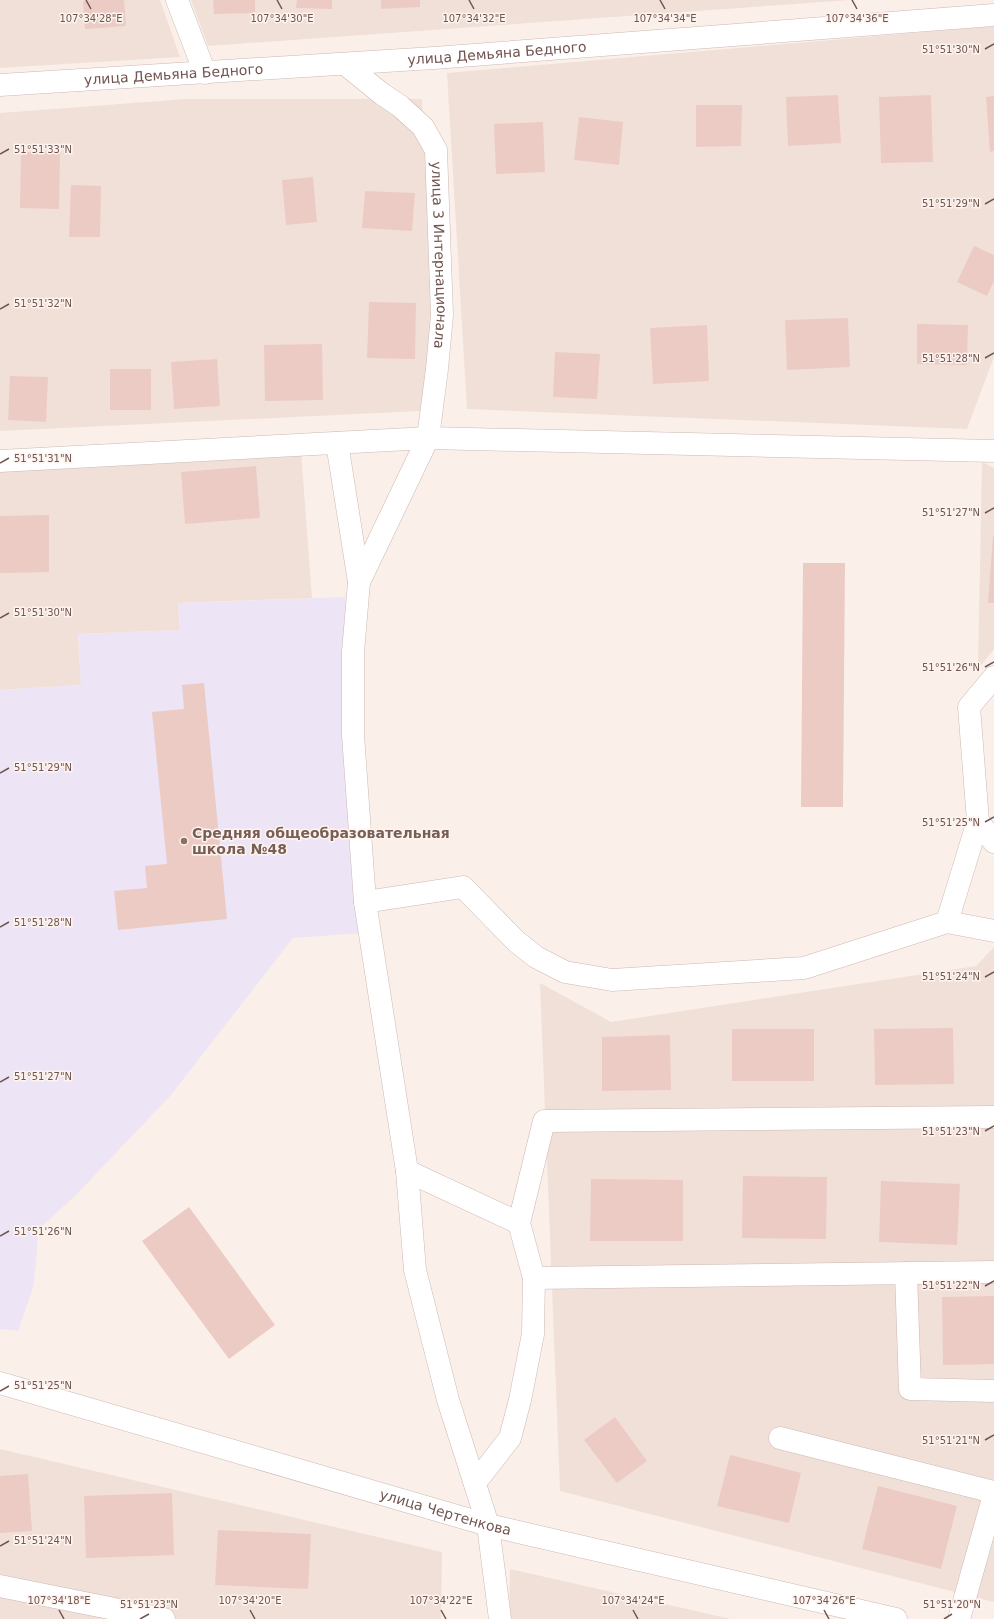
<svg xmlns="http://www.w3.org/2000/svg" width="994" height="1619" viewBox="0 0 994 1619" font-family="'DejaVu Sans',sans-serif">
<rect width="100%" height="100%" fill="#faf0e9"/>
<g fill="#f1e0d8">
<polygon points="0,0 160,0 180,57 0,68"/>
<polygon points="191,0 851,0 208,46"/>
<polygon points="994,26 994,357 967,429 467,409 447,73"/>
<polygon points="186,99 422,99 440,410 0,431 0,113"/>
<polygon points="301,451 312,598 178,603 180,630 78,634 81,685 0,690 0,466"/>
<polygon points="982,462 994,468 994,649 978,669"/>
<polygon points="994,947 994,1602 560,1491 540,983 611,1022 976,966"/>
<polygon points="0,1449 442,1552 441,1619 0,1619"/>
<polygon points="510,1569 731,1619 509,1619"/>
</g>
<polygon fill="#ede5f6" points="345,597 364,933 293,938 171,1095 76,1195 38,1230 36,1264 33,1288 18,1331 0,1329 0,690 81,685 78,634 180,630 178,603"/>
<g fill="#eccbc4">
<polygon points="94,0 124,0 126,26 85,29 83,1"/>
<polygon points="213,0 255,0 255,13 214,14"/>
<polygon points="297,0 332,0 332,9 296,8"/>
<polygon points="381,0 420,0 420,7 381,9"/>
<polygon points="838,95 841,143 788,146 786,97"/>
<polygon points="931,95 933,162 881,163 879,97"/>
<polygon points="994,96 994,151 990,152 986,97"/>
<polygon points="696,105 742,105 741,146 696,147"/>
<polygon points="579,117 623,122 619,165 574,160"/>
<polygon points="543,122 545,172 496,174 494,124"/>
<polygon points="21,152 60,152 59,209 20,208"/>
<polygon points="313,177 317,222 286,225 282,180"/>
<polygon points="71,185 101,186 100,237 69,237"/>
<polygon points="365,191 415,193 412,231 362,228"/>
<polygon points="974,246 994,255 994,281 987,296 957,282"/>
<polygon points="369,302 416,303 415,359 367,358"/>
<polygon points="848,318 850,367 787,370 785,320"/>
<polygon points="917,324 968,325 967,365 917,364"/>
<polygon points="707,325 709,381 653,384 650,328"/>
<polygon points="322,344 323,400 265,401 264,345"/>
<polygon points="555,352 600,354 597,399 553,397"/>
<polygon points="217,359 220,406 174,409 171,362"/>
<rect x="110" y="369" width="41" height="41"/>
<polygon points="10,376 48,377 46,422 8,420"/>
<polygon points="256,466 260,518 185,524 181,472"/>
<polygon points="49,515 49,572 0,573 0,516"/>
<polygon points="993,536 994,536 994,603 988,603"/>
<polygon points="803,563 845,563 843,807 801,807"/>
<polygon points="204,683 227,919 118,930 114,891 147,888 145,866 167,864 152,712 184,709 182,685"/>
<polygon points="953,1028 954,1084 875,1085 874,1029"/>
<rect x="732" y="1029" width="82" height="52"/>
<polygon points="670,1035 671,1090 602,1091 602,1037"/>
<polygon points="743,1176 827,1177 826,1239 742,1238"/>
<polygon points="591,1179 683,1180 683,1241 590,1241"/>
<polygon points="881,1181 960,1184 957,1245 879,1242"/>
<polygon points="189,1207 275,1325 229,1359 142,1241"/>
<polygon points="994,1296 994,1364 943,1365 942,1297"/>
<polygon points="615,1417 647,1461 617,1483 584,1440"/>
<polygon points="730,1455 801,1473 789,1523 717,1506"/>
<polygon points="28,1474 32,1531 0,1533 0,1476"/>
<polygon points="878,1486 957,1506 941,1569 862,1549"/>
<polygon points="172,1493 174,1555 86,1558 84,1496"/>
<polygon points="218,1530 311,1534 308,1589 215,1585"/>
</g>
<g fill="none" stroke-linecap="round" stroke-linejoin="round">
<defs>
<g id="minor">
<polyline points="177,0 205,73"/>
<path id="s1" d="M 345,64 L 382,94 L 400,106 L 423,127 L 436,150 L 442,315 L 437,369 L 428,438 L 359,582"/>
<path id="s2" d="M 0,85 L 434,58 L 994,15"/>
<polyline points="337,443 359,582 353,652 353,735 365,902 407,1171 415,1270 448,1400 488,1525 500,1619"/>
<polyline points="0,461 428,438 994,451"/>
<polyline points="994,677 969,707 978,821 994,842"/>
<polyline points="365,902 463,887 517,942 536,957 565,972 612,980 804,968 947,922 978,821"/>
<polyline points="947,922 994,931"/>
<polyline points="994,1117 544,1121 519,1223 534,1278 994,1272"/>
<polyline points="407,1171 519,1223"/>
<polyline points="906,1273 910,1389 994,1391"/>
<path id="s3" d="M 0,1383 L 488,1525 L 896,1619"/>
<polyline points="780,1438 994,1492"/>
<polyline points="475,1483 510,1438 520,1400 533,1334 534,1278"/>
<polyline points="0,1586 164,1619"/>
<polyline points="959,1619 994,1495"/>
</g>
</defs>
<use href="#minor" stroke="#cdb8b3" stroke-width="23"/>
<use href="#minor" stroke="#fff" stroke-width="22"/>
</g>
<path fill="none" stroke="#715450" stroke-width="1.5" d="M 86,0 L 91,9M 277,0 L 282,9M 469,0 L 474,9M 660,0 L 665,9M 852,0 L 857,9M 985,49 L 994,44M 0,154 L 9,149M 985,204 L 994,199M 0,309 L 9,304M 985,358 L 994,353M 0,463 L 9,458M 985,513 L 994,508M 0,618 L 9,613M 985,667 L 994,662M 0,773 L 9,768M 985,822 L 994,817M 0,927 L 9,922M 985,977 L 994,972M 0,1082 L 9,1077M 985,1131 L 994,1126M 0,1236 L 9,1231M 985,1286 L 994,1281M 0,1391 L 9,1386M 985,1440 L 994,1435M 0,1546 L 9,1541M 59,1610 L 64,1619M 250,1610 L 255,1619M 441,1610 L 446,1619M 633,1610 L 638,1619M 824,1610 L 829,1619M 140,1619 L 149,1614M 944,1619 L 952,1614"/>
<circle fill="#8d6e63" stroke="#fdf4ef" stroke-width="1.5" cx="184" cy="841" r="4"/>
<g text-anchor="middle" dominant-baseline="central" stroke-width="3" stroke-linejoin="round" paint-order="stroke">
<g font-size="14" fill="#715450" stroke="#fdf4ef">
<text stroke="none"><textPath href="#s2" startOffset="498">улица Демьяна Бедного</textPath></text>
<text stroke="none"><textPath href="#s2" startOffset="174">улица Демьяна Бедного</textPath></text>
<text stroke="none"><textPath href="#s1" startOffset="232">улица 3 Интернационала</textPath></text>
<text stroke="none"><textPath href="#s3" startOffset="464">улица Чертенкова</textPath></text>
</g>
<g font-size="14" font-weight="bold" fill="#785e54" stroke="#fdf4ef" text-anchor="start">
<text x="192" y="833">Средняя общеобразовательная<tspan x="192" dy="16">школа №48</tspan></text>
</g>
</g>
<g font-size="10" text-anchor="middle" fill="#715450" stroke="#fdf4ef" stroke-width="3" stroke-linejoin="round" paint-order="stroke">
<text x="91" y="22">107°34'28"E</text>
<text x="282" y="22">107°34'30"E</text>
<text x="665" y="22">107°34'34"E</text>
<text x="474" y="22">107°34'32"E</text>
<text x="857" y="22">107°34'36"E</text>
<text x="951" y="53">51°51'30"N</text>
<text x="43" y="153">51°51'33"N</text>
<text x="951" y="207">51°51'29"N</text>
<text x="43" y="307">51°51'32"N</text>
<text x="951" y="362">51°51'28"N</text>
<text x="43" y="462">51°51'31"N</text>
<text x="951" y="516">51°51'27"N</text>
<text x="43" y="616">51°51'30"N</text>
<text x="951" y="671">51°51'26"N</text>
<text x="43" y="771">51°51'29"N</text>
<text x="951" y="826">51°51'25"N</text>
<text x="43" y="926">51°51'28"N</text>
<text x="951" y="980">51°51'24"N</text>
<text x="43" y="1080">51°51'27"N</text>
<text x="951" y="1135">51°51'23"N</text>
<text x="43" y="1235">51°51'26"N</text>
<text x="951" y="1289">51°51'22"N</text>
<text x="43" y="1389">51°51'25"N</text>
<text x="951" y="1444">51°51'21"N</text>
<text x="43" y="1544">51°51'24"N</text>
<text x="59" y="1604">107°34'18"E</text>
<text x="250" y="1604">107°34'20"E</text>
<text x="441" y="1604">107°34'22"E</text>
<text x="633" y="1604">107°34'24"E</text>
<text x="824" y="1604">107°34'26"E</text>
<text x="149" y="1608">51°51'23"N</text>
<text x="952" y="1608">51°51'20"N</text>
</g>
</svg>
